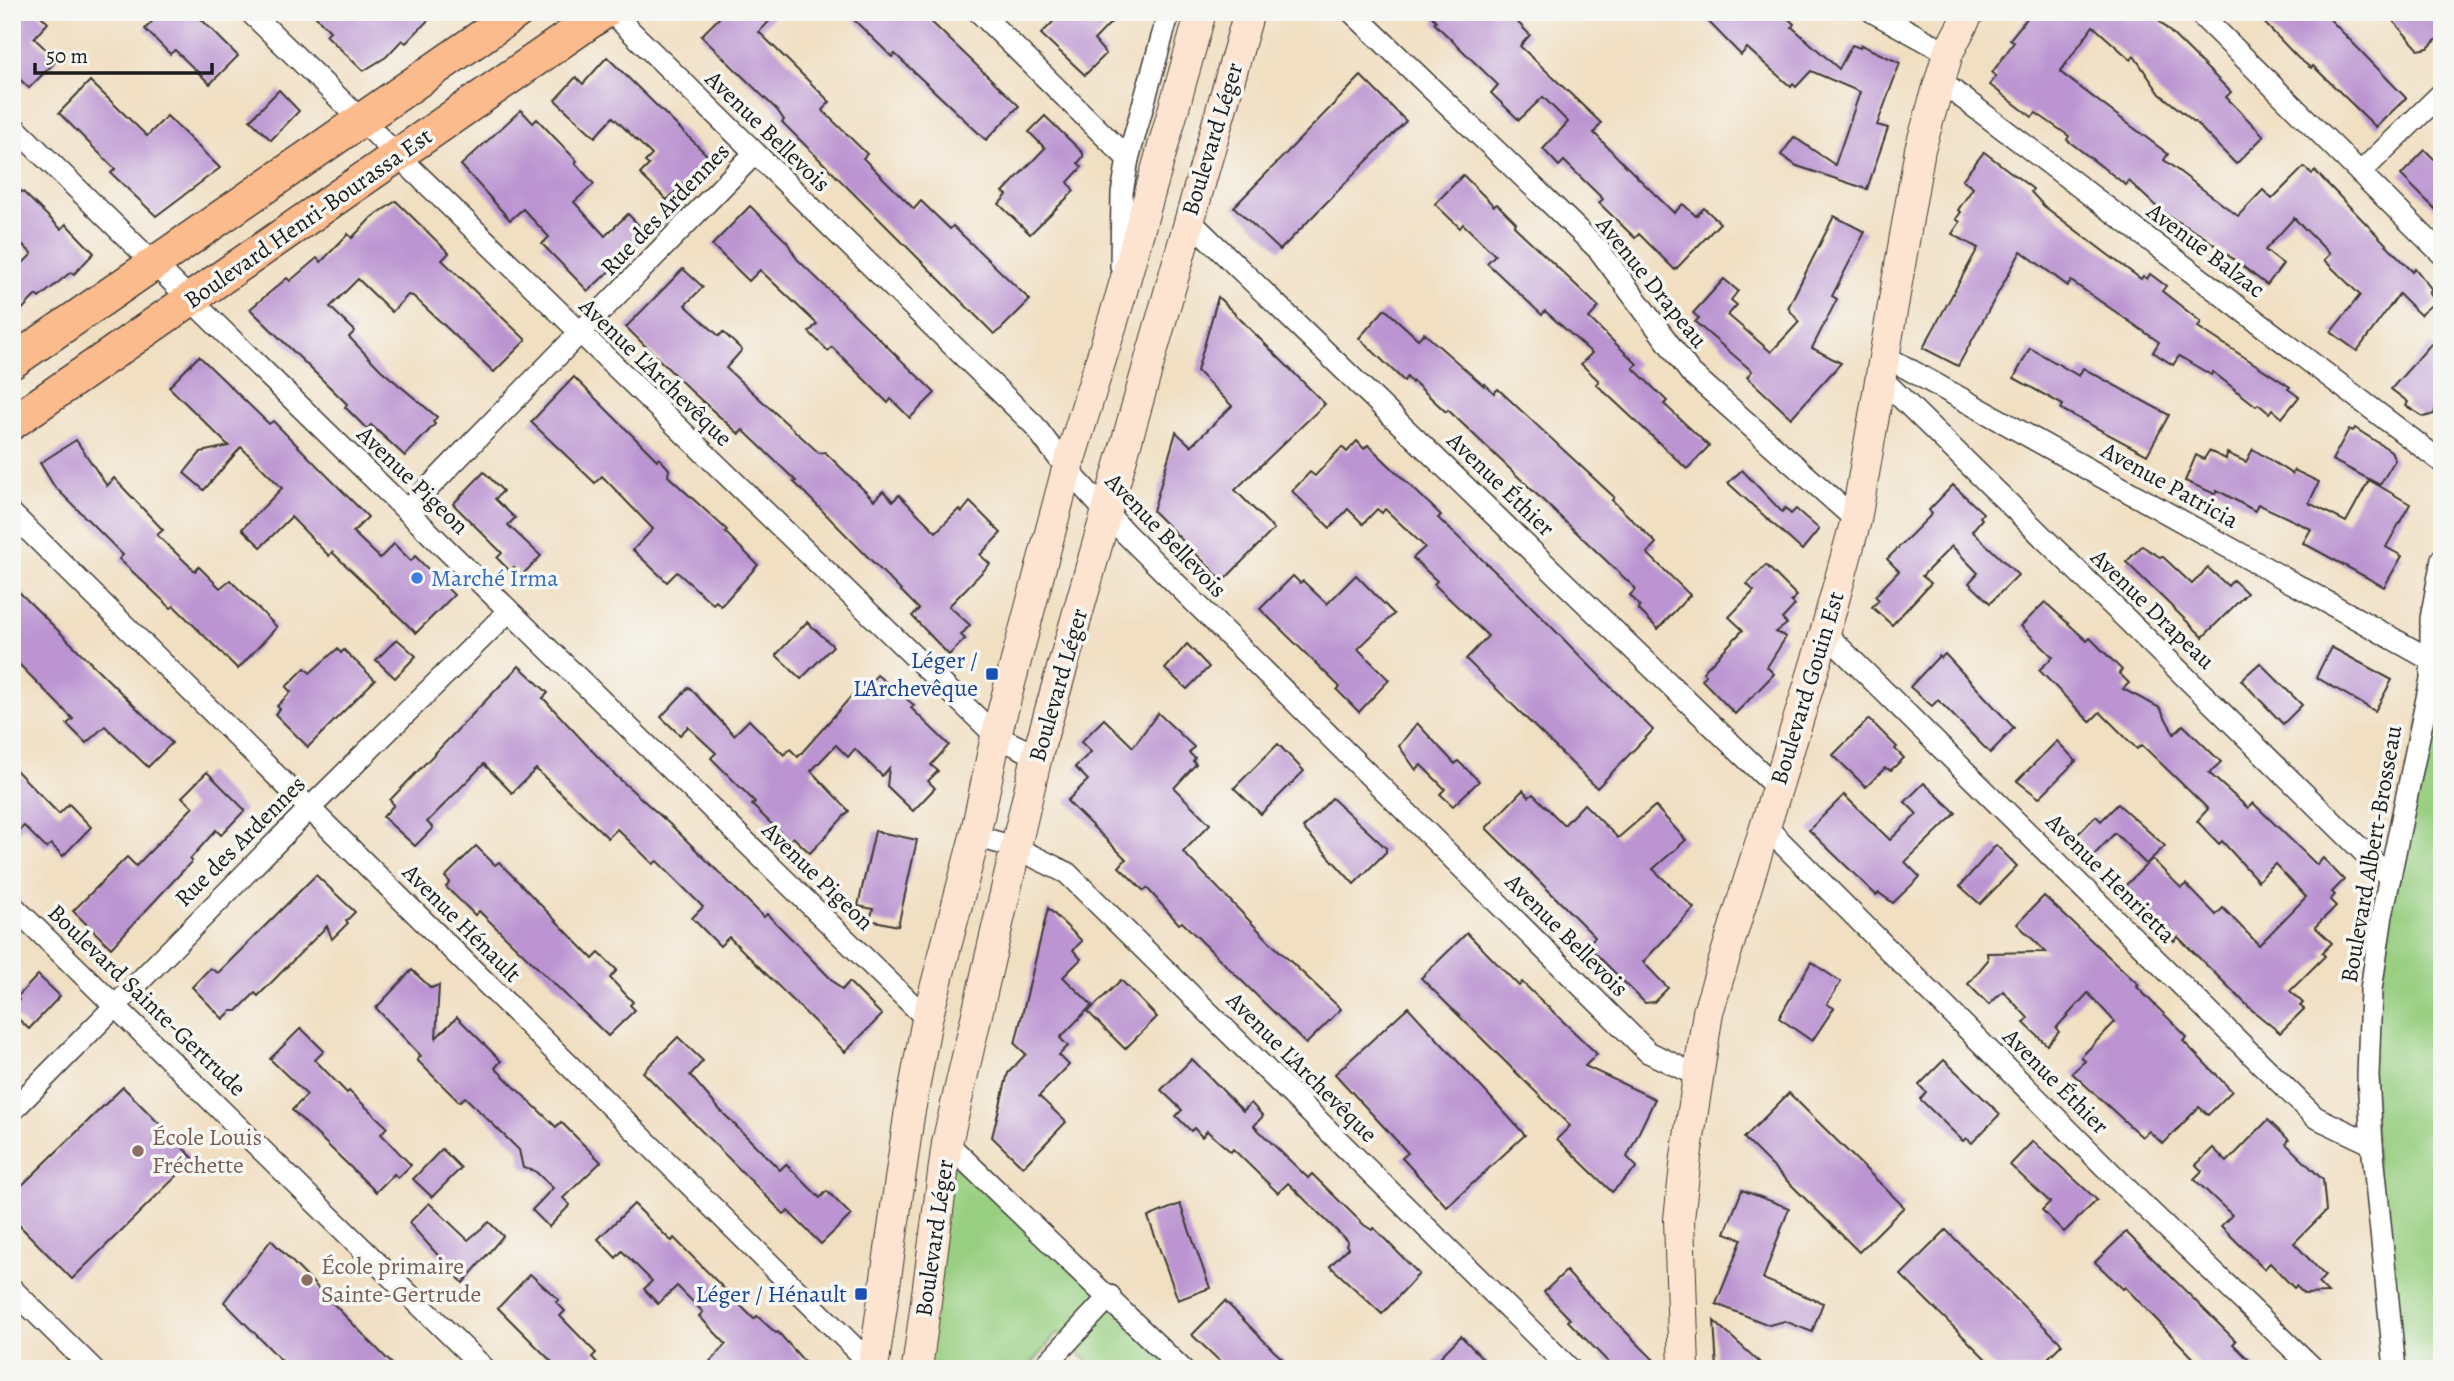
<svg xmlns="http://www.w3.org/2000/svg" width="2454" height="1381" viewBox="0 0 2454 1381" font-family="Alegreya,serif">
<rect width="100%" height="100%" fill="#f6f6f2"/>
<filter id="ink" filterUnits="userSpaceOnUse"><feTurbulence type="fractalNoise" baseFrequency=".0143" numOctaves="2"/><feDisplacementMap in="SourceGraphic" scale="14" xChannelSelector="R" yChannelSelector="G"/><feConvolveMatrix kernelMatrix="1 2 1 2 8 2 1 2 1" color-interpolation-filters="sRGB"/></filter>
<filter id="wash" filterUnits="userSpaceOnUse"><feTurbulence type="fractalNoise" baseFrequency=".00686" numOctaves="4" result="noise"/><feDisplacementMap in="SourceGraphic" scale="28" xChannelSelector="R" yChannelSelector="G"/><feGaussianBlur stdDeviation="1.57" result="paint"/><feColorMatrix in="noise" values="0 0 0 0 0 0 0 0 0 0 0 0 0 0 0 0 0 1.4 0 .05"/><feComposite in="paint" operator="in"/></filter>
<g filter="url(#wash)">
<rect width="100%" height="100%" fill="#f1dfc2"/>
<g fill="#98cf81" stroke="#5a764e" stroke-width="2">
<polygon points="2442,580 2442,1369 2386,1369 2369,1028"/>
<polygon points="947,1143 1178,1369 1095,1369 1058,1332 1028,1369 917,1369"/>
</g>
<g id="blocks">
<g fill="#bb94d1">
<polygon points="12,12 37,12 48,23 34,38 57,60 29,88 12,72"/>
<polygon points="161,12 194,12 238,56 210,84 175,50 170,54 145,29"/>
<polygon points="311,12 436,12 406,43 402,40 386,57 363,71 326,35 330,31"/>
<polygon points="725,12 778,12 759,32 830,102 822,110 867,154 863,158 914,209 921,201 950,229 953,226 1030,300 1001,329 994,334 782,122 784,120 777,110 701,36"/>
<polygon points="846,12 921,12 1019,106 986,140 895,54 892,57"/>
<polygon points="1063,12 1121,12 1094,40 1106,54 1085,75 1041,34"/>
<polygon points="1428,12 1508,12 1530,35 1520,46 1601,123 1594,133 1623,163 1674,213 1683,204 1696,216 1704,208 1720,223 1675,270 1639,234 1635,238 1599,203 1603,199 1564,161 1559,166 1543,149 1568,122 1543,97 1519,120 1491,93 1498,85 1434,23 1436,21"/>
<polygon points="1699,12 1781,12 1794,24 1792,27 1839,69 1852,45 1860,48 1861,45 1900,63 1877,125 1888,128 1867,189 1797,166 1781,155 1794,137 1835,165 1860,92 1811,71 1796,87 1793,84 1791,87 1747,48 1741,55"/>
<polygon points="2032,12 2150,12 2231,92 2226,97 2264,136 2236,164 2197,124 2160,94 2134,56 2131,60 2093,26 2060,72 2168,154 2164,160 2238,216 2263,190 2272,199 2304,167 2312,174 2315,171 2412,271 2415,268 2432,290 2429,293 2436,301 2420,315 2399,294 2357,351 2331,332 2360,295 2324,260 2330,254 2294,218 2265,250 2283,264 2267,285 2203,236 2162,212 2129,181 2126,185 2067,140 2069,136 2036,113 2032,117 1990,85 1996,76 1992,73 2014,42 2010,39"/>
<polygon points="2254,12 2323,12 2406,98 2376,127 2313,66 2311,68 2298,58"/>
<polygon points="2385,12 2442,12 2440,36 2428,48 2419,50"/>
<polygon points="607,57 709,157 667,200 640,174 649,165 645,162 652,155 613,117 595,137 555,100 576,77 583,84"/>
<polygon points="1361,76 1406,121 1280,250 1234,207"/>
<polygon points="90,81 147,136 167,116 220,168 156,216 111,173 115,169 59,113"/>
<polygon points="279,90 299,111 271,140 250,120"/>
<polygon points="521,110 533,123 537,119 577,161 575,163 594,184 574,202 605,236 628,214 648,235 588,291 542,244 549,237 523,209 510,220 461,165"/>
<polygon points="1045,116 1083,153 1083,157 1078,163 1082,167 1068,182 1074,191 1030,234 999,204 1007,195 1003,192 1045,148 1029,132"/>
<polygon points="2425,150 2442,167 2442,216 2401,175"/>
<polygon points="1984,152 2033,189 2031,192 2044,206 2107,254 2141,279 2143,276 2147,279 2150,274 2166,286 2162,291 2201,322 2198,327 2290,387 2288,389 2299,397 2282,418 2272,409 2269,413 2258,404 2256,406 2213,372 2211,375 2179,356 2173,365 2153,352 2159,342 2071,281 2068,286 2021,251 1958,366 1923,348 1978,248 1952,234 1960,222 1956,219 1961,212 1958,210 1973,188 1962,180"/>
<polygon points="1463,175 1494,206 1497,204 1516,223 1514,226 1599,307 1589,318 1637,364 1633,368 1667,401 1664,404 1709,446 1687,469 1596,384 1599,381 1581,364 1592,353 1545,311 1542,315 1487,263 1495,255 1463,224 1460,228 1435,204"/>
<polygon points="22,191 61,229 66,224 94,253 74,274 71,272 39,298 36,295 12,320 12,274 32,254 12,234 12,200"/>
<polygon points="396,201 449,253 442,260 526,340 494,372 413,296 408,295 392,312 358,279 330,307 355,331 349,337 381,370 437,417 433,422 435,424 405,456 371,425 367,429 345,407 347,404 250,309 287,278 290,281 317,258 321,262 348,234 352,238 371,218"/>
<polygon points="750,206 787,242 797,259 935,393 910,418 891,399 888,403 832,347 828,351 809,332 817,324 760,270 749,281 712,245"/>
<polygon points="1834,216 1865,232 1832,296 1837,299 1812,348 1841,363 1791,418 1747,377 1752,371 1695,322 1699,318 1693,313 1724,279 1738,291 1731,300 1737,305 1728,315 1771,352 1799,322 1788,308"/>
<polygon points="683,269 703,287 685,305 719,336 723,332 742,350 726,368 819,453 825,452 874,500 883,491 893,501 899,495 936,532 959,509 962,512 970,502 1001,533 980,555 990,564 949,606 970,625 961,635 965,639 949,655 912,616 919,609 794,482 796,481 743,430 739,434 690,390 626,327"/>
<polygon points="1218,297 1325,404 1235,490 1274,529 1223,581 1153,511 1176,432 1191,446 1232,406 1197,371"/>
<polygon points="1385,309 1418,339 1424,333 1484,386 1485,384 1494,393 1498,389 1614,497 1612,500 1656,543 1647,553 1690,595 1658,629 1638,609 1640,606 1630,595 1636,589 1448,410 1446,412 1413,381 1412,383 1407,377 1404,381 1359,338"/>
<polygon points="2431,344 2442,352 2442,387 2434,414 2424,417 2406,406 2408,402 2391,389"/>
<polygon points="2030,348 2079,376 2083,368 2169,415 2147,455 2061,409 2063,405 2014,378"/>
<polygon points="199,356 269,424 273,421 368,517 353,532 380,558 394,544 411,561 415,556 454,595 416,633 332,552 329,556 291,517 261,547 242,529 282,488 241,447 204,490 184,473 201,452 229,446 169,387"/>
<polygon points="574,377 657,460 659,458 669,469 668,476 727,530 725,532 758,565 721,606 716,601 713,604 677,572 667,582 633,550 653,529 602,476 595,483 531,422"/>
<polygon points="2355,428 2391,451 2395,460 2380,485 2332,460 2349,429 2353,431"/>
<polygon points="76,440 107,486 114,478 163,530 157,535 195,571 199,567 220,588 230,580 277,627 238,669 174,606 171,608 119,559 123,555 54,486 40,463"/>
<polygon points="1357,441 1364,449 1368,445 1441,515 1438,518 1521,596 1653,730 1597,788 1466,659 1488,636 1434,584 1437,581 1413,558 1425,547 1385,509 1382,513 1377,509 1363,524 1348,509 1330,528 1292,491 1310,472 1315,476 1342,447 1347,452"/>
<polygon points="2253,449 2292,474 2294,470 2319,482 2309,503 2346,522 2369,480 2410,504 2386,547 2402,556 2384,587 2303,543 2311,529 2258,504 2255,511 2217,490 2215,494 2185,481 2196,455 2204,459 2209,451 2226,459 2227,453 2246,462"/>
<polygon points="1742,470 1782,512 1785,508 1791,514 1796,509 1819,529 1802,550 1728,483"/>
<polygon points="484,472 503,491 495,499 515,518 508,525 541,556 522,575 514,567 510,571 497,558 502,553 453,504"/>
<polygon points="1953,485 1983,513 1980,517 1982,519 1972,531 2018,575 1990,603 1969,583 1978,573 1952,546 1922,576 1931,583 1892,625 1872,607 1879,600 1875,596 1899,571 1887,559 1932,514 1929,510"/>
<polygon points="2142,546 2160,557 2162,556 2192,584 2208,568 2228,586 2233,580 2247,593 2203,637 2126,562"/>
<polygon points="1766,565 1797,596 1791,601 1795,605 1782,619 1787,624 1776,632 1786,637 1767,667 1774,674 1735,714 1702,680 1706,675 1703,672 1743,630 1729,617 1754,591 1747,584"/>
<polygon points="1356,575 1394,614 1358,649 1389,680 1359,712 1337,690 1340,687 1260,609 1293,576 1300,583 1303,581 1327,604"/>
<polygon points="12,585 172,743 148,767 105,726 86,743 67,724 73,719 12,657"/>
<polygon points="2045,602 2087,641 2090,638 2122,670 2119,673 2129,683 2123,689 2160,708 2174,734 2183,725 2221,762 2209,773 2248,808 2253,803 2317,865 2323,858 2344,880 2332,892 2335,895 2330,900 2336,906 2315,927 2332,943 2322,953 2325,956 2290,991 2303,1003 2300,1006 2304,1009 2280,1033 2252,1010 2178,937 2174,941 2122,889 2152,859 2181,888 2186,884 2216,915 2223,908 2259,945 2306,897 2275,864 2258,881 2222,841 2219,844 2197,821 2208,809 2142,745 2137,749 2100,712 2090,722 2039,670 2053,657 2021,626"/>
<polygon points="807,622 833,646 801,679 776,655"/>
<polygon points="397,639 416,656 395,678 376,660"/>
<polygon points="1187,644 1209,667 1187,689 1165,669"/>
<polygon points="2331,647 2392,680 2375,711 2316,677"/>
<polygon points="337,649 341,653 344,650 375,680 308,747 275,714 280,709 277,706 291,692 286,687 305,668 310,673"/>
<polygon points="1945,654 2014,728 1990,753 1938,700 1932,706 1910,687 1939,656 1941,658"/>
<polygon points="2260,663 2302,705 2283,724 2241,680"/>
<polygon points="519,666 548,693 543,698 613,773 674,828 764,917 767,914 842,990 849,982 882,1015 845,1052 729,937 720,946 692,918 703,907 657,861 653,864 617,829 608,838 536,769 512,793 484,764 427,822 433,828 415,846 383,817 394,805 390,800"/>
<polygon points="877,675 914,705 911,708 949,745 931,765 938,771 928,781 935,788 913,811 887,786 889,768 882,776 855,749 848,757 836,745 811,771 849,811 810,853 793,837 789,841 752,805 755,802 711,758 716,753 688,727 680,735 661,717 689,687 734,735 749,720 784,755 790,749 798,757 855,692 858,695"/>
<polygon points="1158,713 1194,747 1189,753 1195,758 1193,761 1196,764 1174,788 1210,824 1183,852 1273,945 1341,1009 1306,1044 1182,922 1179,924 1147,888 1144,891 1119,867 1126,859 1067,801 1088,780 1075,767 1091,752 1081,742 1104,719 1133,747"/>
<polygon points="1869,719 1897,747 1895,749 1904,758 1891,770 1885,768 1866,787 1833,755"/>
<polygon points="1417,723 1455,764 1458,761 1479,781 1453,806 1440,794 1445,789 1421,765 1416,770 1399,746"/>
<polygon points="2057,741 2076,761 2039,798 2017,781"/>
<polygon points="1278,744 1304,771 1261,814 1234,788"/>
<polygon points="12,766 59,814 69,804 91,827 63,856 51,844 46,848 24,826 12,837"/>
<polygon points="207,772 245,810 221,835 216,830 190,859 192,861 111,948 73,911 127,857 136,866 193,807 182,797"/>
<polygon points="1924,783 1956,813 1905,862 1920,877 1893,903 1879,893 1876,895 1809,830 1844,795 1890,840 1917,814 1905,802"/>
<polygon points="1523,790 1529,797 1533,794 1564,825 1584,804 1618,838 1655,806 1686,840 1653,869 1694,908 1643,962 1668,988 1654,1002 1645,1003 1587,945 1595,937 1486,828"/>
<polygon points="1332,798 1386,848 1386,852 1354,884 1303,828"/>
<polygon points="2118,804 2165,846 2146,864 2115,833 2093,856 2078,841 2080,839 2076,836 2096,816 2101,821"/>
<polygon points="875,831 917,840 898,926 870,920 873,909 858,906"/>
<polygon points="1996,845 2017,866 1980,904 1960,886"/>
<polygon points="476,846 495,865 499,862 593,959 599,953 617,970 610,978 633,1002 630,1005 635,1010 608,1036 479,911 475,915 446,887 450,882 445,877"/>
<polygon points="316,875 355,912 346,921 348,923 332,939 327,926 258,996 255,993 237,1011 231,1011 223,1019 192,987 210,968 218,973"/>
<polygon points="2044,896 2139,985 2137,987 2187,1037 2183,1041 2232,1091 2208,1115 2199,1107 2163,1144 2149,1131 2142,1137 2072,1073 2085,1061 2081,1057 2115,1022 2088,993 2056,1028 2059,1032 2047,1045 2024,1023 2028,1018 2003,991 1989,1005 1968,984 1988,960 1987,953 2046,952 2017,924"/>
<polygon points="1048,908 1082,941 1073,950 1081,959 1063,977 1092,1005 1060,1038 1068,1046 1059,1055 1069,1065 1039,1096 1066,1122 1023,1167 992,1137 1008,1073 1026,1054 1015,1044"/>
<polygon points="1467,933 1519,986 1522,982 1597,1054 1585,1066 1655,1099 1627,1157 1637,1167 1612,1192 1557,1139 1570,1126 1421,978"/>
<polygon points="1811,962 1841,982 1827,1004 1834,1008 1812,1041 1779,1018"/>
<polygon points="412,970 431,988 439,985 436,1038 457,1017 501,1061 495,1068 556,1127 561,1122 601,1162 563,1198 570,1205 549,1227 532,1210 553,1188 535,1171 523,1168 519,1150 465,1097 459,1102 417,1060 421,1056 376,1008"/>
<polygon points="38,975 60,996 29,1029 12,1013 12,1008 19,1000 17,997"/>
<polygon points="1121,980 1157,1017 1125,1049 1088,1012"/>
<polygon points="1408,1007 1525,1135 1447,1207 1402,1158 1408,1153 1335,1074"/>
<polygon points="301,1028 324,1051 315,1060 347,1093 349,1091 387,1127 381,1134 411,1165 398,1178 394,1174 376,1192 292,1110 307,1095 270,1059"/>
<polygon points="678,1037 703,1061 690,1075 719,1109 780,1170 786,1164 820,1198 827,1191 851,1215 821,1244 788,1211 784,1214 643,1072"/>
<polygon points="1192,1059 1243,1111 1251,1103 1263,1116 1254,1126 1308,1178 1312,1174 1364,1225 1372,1230 1374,1228 1419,1274 1382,1314 1330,1266 1348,1248 1346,1245 1348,1242 1288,1183 1278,1193 1233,1149 1231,1152 1207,1131 1202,1137 1194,1128 1191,1131 1176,1116 1182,1110 1161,1090"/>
<polygon points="1944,1060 2000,1114 1972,1143 1966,1138 1963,1141 1920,1099 1926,1092 1919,1085"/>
<polygon points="123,1087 194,1159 72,1279 12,1218 12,1195"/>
<polygon points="1789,1093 1904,1207 1859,1252 1744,1138"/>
<polygon points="2268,1120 2289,1140 2286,1144 2323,1180 2326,1211 2294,1243 2325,1276 2318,1283 2328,1293 2304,1294 2296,1286 2294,1288 2270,1263 2264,1269 2221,1226 2232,1215 2194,1179 2202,1171 2196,1165 2213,1148 2227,1162"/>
<polygon points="2033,1141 2097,1200 2064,1232 2042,1210 2050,1202 2010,1165"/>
<polygon points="442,1149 461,1168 432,1197 413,1179"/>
<polygon points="1742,1190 1789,1208 1763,1279 1823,1303 1812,1332 1785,1321 1769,1325 1716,1304 1742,1239 1725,1233"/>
<polygon points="429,1203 468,1240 489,1222 503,1236 463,1283 409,1223"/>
<polygon points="634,1204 668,1238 672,1241 674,1238 754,1319 757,1316 776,1333 778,1332 811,1369 703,1369 726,1344 699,1316 703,1312 677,1286 658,1304 644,1289 652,1281 622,1251 616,1258 598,1239"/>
<polygon points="1180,1204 1210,1288 1178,1300 1148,1217"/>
<polygon points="1946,1230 2062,1344 2037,1369 1996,1369 1901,1275"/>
<polygon points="2126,1232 2236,1341 2233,1344 2258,1369 2204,1369 2125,1287 2123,1289 2095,1262"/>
<polygon points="271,1240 397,1369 290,1369 224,1302"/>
<polygon points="1566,1271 1578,1284 1663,1369 1615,1369 1568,1321 1570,1319 1544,1292"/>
<polygon points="530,1274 559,1300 556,1302 565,1311 560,1316 596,1353 592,1357 603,1369 559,1369 498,1308"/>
<polygon points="1225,1301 1274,1351 1294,1369 1228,1369 1192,1335"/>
<polygon points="1714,1321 1767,1369 1717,1369"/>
<polygon points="1461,1336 1493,1369 1428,1369"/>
</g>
</g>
</g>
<g filter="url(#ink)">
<use href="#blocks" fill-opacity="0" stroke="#3c3935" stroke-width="2"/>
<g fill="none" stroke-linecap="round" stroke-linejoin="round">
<defs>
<g id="street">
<polyline points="250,12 996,736 1037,756"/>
<polyline points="611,12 1034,425 1067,469 1125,533 1648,1052 1698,1076"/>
<polyline points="979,12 1128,159"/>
<polyline points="1352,12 1599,250 1690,372 1856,520"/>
<polyline points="1873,12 1948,53"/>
<polyline points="2198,12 2442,254"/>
<polyline points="1939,80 2442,462"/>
<polyline points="12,125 927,1019"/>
<polyline points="2360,173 2442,93"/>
<polyline points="1188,219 1776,787"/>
<polyline points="1121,267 1122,193 1128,159 1169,12"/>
<polyline points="1883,355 2431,660"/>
<polyline points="1880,377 2390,878"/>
<polyline points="407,510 754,154"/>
<polyline points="12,514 876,1369"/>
<polyline points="1825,633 2315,1117 2372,1144"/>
<polyline points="1765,826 2138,1200 2314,1369"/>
<polyline points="975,836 1014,847 1067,873 1570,1369"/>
<polyline points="12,905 485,1369"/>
<polyline points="12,1111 309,809 508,612"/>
<polyline points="947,1143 1182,1369"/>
<polyline points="12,1289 93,1369"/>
<polyline points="1042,1369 1110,1296"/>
<polyline points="2395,1369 2372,1144 2368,1077 2371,990 2382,915 2431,679 2431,619 2442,559"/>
</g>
<g id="secondary">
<polyline points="873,1369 909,1116 927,1019 975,836 996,736 1067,469 1121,295 1201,12"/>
<polyline points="917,1369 947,1143 1037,756 1249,12"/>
<polyline points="1684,1369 1679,1219 1686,1157 1708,1012 1825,633 1856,520 1920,149 1948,53 1969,12"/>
</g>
<g id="primary">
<polyline points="12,362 517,12"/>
<polyline points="12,423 604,12"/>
</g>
</defs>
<use href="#street" stroke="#3c3935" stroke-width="24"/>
<use href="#secondary" stroke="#3c3935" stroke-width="32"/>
<use href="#primary" stroke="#3c3935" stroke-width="36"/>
<use href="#street" stroke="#fff" stroke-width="21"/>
<use href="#secondary" stroke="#fde4d1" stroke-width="30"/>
<use href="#primary" stroke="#fbbb8c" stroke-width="33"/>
</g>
</g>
<circle fill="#3f7fe0" stroke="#f6f6f2" stroke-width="2.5" cx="417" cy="578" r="7"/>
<g fill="#1a4fb4" stroke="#f6f6f2" stroke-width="2.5">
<rect x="985" y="667" width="14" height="14" rx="3.5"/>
<rect x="854" y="1287" width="14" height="14" rx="3.5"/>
</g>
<g fill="#8d6e63" stroke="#f6f6f2" stroke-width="2.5">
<circle cx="138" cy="1151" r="7"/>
<circle cx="307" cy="1280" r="7"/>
</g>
<g text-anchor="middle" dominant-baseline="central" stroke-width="7" stroke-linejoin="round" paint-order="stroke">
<g font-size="24" fill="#1c1c1c" stroke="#f6f6f2">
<text transform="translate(768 131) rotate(44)">Avenue Bellevois</text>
<text transform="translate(1212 139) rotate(-73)">Boulevard Léger</text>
<text transform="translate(665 209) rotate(-46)">Rue des Ardennes</text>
<text transform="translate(308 218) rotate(-35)">Boulevard Henri-Bourassa Est</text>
<text transform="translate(2206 250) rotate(37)">Avenue Balzac</text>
<text transform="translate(1652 282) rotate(51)">Avenue Drapeau</text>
<text transform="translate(656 372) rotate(44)">Avenue L'Archevêque</text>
<text transform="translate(413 480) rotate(44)">Avenue Pigeon</text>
<text transform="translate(1501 484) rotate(44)">Avenue Éthier</text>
<text transform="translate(2170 485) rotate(29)">Avenue Patricia</text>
<text transform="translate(1166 535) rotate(46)">Avenue Bellevois</text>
<text transform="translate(2153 609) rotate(44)">Avenue Drapeau</text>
<text transform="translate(1058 685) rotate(-74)">Boulevard Léger</text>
<text transform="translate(1807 688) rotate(-73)">Boulevard Gouin Est</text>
<text transform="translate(240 841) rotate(-45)">Rue des Ardennes</text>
<text transform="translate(2371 854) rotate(-80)">Boulevard Albert-Brosseau</text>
<text transform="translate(818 876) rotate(44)">Avenue Pigeon</text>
<text transform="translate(2111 878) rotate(45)">Avenue Henrietta</text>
<text transform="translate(462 923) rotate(45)">Avenue Hénault</text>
<text transform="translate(1567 935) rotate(45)">Avenue Bellevois</text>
<text transform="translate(147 1000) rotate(44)">Boulevard Sainte-Gertrude</text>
<text transform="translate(1302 1067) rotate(45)">Avenue L'Archevêque</text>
<text transform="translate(2056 1081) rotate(45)">Avenue Éthier</text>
<text transform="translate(934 1238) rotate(-82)">Boulevard Léger</text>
</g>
<g font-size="24" fill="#366cbe" stroke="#f6f6f2" text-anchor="start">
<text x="431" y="578">Marché Irma</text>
</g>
<g font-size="24" fill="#164399" stroke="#f6f6f2" text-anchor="end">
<text x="978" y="660">Léger /<tspan x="978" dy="28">L'Archevêque</tspan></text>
<text x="847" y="1294">Léger / Hénault</text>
</g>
<g font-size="24" fill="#785e54" stroke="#f6f6f2" text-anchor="start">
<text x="152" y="1137">École Louis<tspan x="152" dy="28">Fréchette</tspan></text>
<text x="321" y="1266">École primaire<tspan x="321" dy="28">Sainte-Gertrude</tspan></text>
</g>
</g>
<rect width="2454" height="1381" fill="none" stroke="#f6f6f2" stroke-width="42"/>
<path d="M35 63v10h177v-10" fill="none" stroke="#1c1c1c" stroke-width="3.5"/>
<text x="46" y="63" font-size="21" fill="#1c1c1c" stroke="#f6f6f2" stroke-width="5" paint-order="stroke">50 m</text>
</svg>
